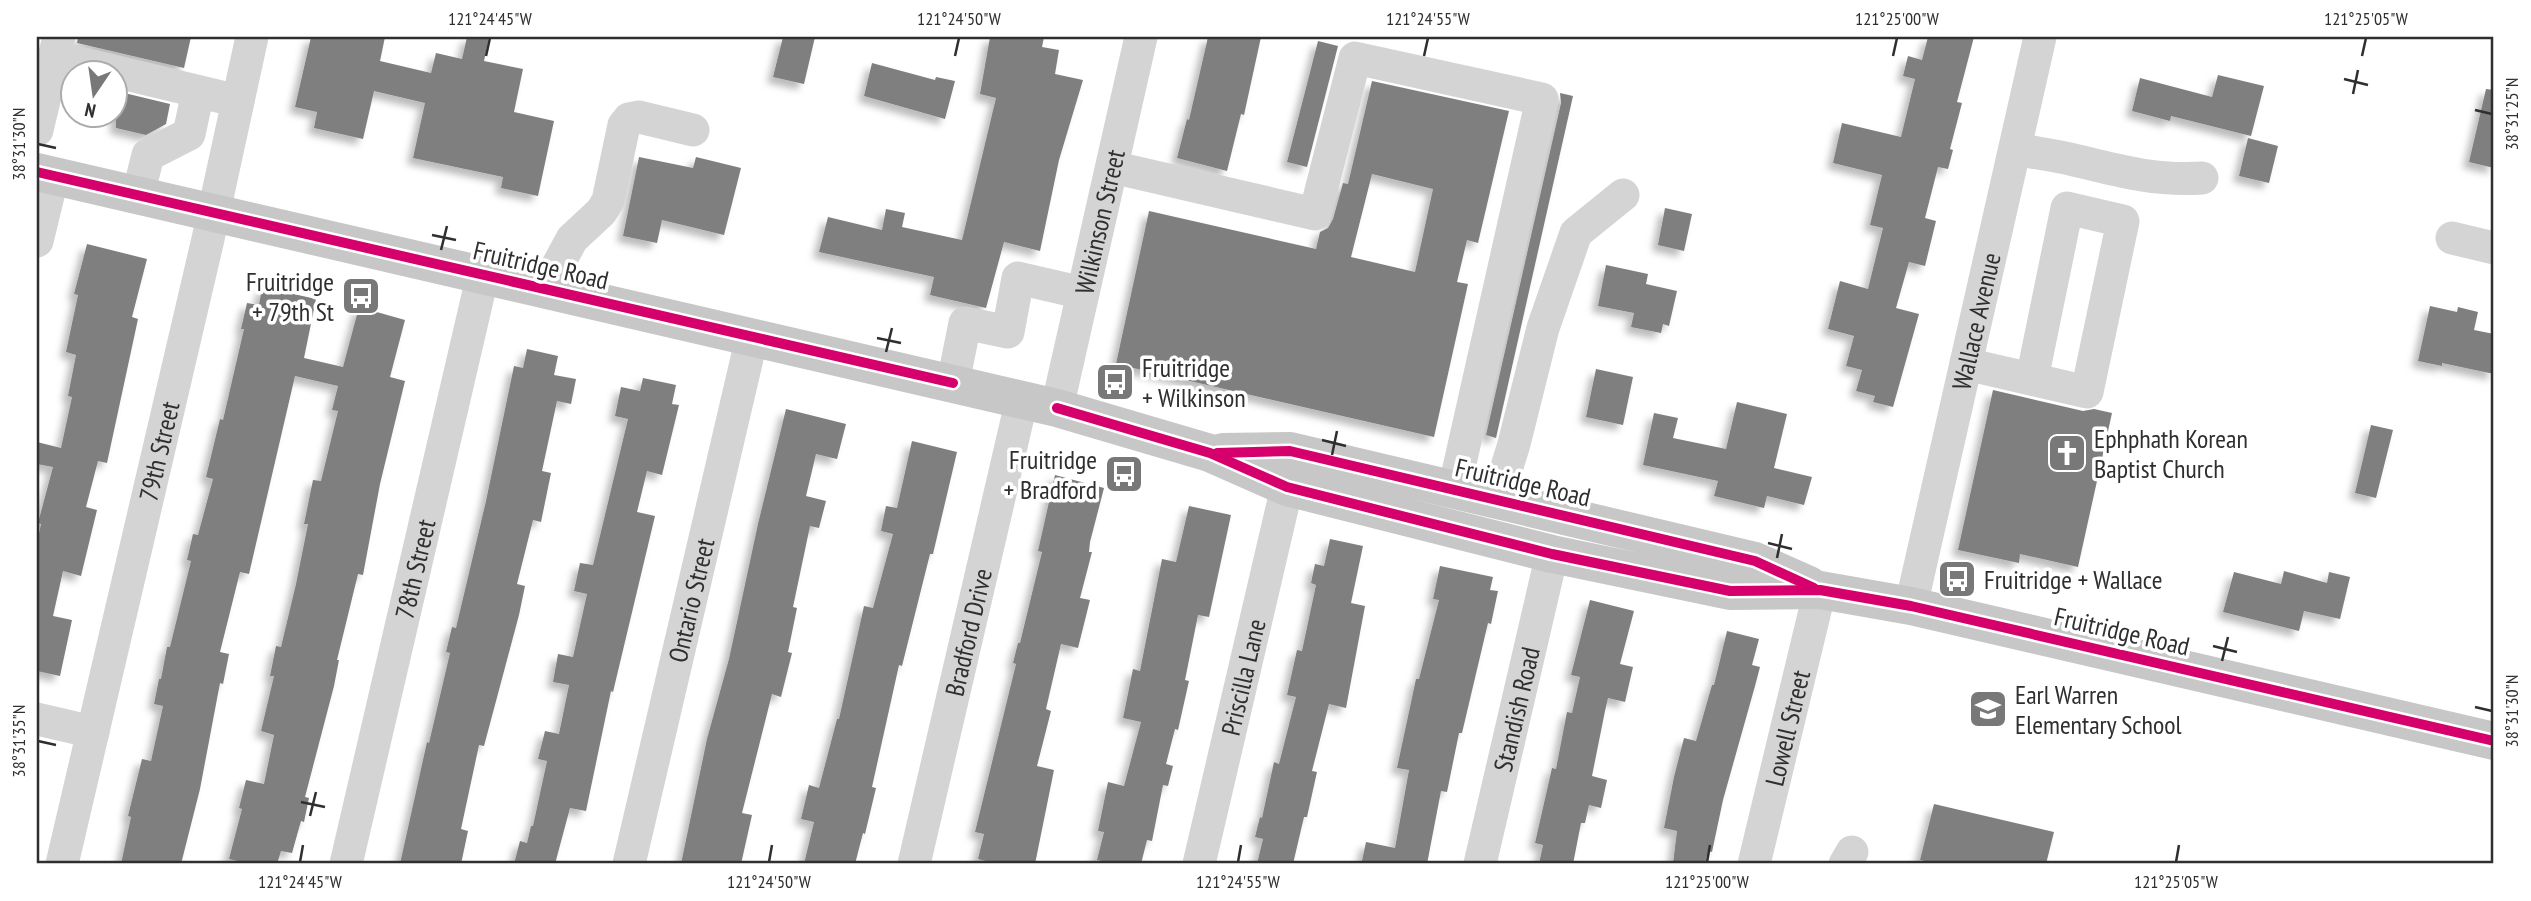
<svg xmlns="http://www.w3.org/2000/svg" width="2531" height="901" viewBox="0 0 2531 901" font-family="'PT Sans Narrow',sans-serif">
<defs>
<filter id="shadow"><feDropShadow dx="-6" dy="6" stdDeviation="3.5" flood-color="#0004"/></filter>
</defs>
<rect width="100%" height="100%" fill="#fff"/>
<g fill="#7f7f7f" fill-rule="evenodd" filter="url(#shadow)">
<polygon points="78,37 191,37 184,68 77,43"/>
<polygon points="311,37 385,37 380,61 431,73 436,53 462,59 467,37 489,37 484,61 523,69 514,112 554,121 538,196 501,188 503,177 413,158 425,103 374,91 363,139 314,128 317,112 295,107"/>
<polygon points="783,37 815,37 804,84 773,77"/>
<polygon points="990,37 1044,37 1042,47 1059,50 1055,74 1083,80 1059,160 1040,251 1004,242 986,308 930,295 934,277 819,252 828,217 882,230 886,209 905,213 902,227 962,240 996,98 980,94"/>
<polygon points="1208,37 1261,37 1244,115 1241,114 1227,171 1177,158 1187,119 1189,120"/>
<polygon points="1928,37 1974,37 1957,102 1962,103 1950,149 1953,150 1948,169 1938,167 1925,218 1936,221 1925,266 1909,262 1896,308 1919,314 1893,407 1873,402 1875,396 1856,391 1862,370 1846,366 1854,336 1828,329 1840,281 1868,289 1883,228 1870,225 1882,175 1833,163 1842,123 1901,137 1915,79 1903,76 1908,56 1922,60"/>
<polygon points="1318,41 1338,46 1307,167 1287,162"/>
<polygon points="872,63 935,80 936,77 955,81 945,119 864,96"/>
<polygon points="2218,75 2264,86 2251,136 2171,116 2170,121 2132,111 2140,78 2212,97"/>
<path d="M 1372,81 L 1509,111 L 1478,243 L 1467,240 L 1457,282 L 1468,284 L 1434,437 L 1116,364 L 1149,211 L 1316,249 L 1320,232 L 1328,228 L 1333,219 L 1343,183 L 1348,184 ZM 1372,174 L 1433,189 L 1415,272 L 1351,257 Z"/>
<polygon points="2486,89 2494,90 2494,168 2469,162"/>
<polygon points="116,91 170,104 166,124 146,135 116,128"/>
<polygon points="1560,93 1573,96 1496,438 1486,435 1561,103"/>
<polygon points="2248,138 2278,146 2269,183 2239,176"/>
<polygon points="639,157 693,168 696,157 741,168 724,235 662,220 657,243 623,236"/>
<polygon points="1665,208 1692,214 1684,251 1658,245"/>
<polygon points="87,244 147,259 132,317 138,319 107,463 98,461 86,507 97,510 81,576 63,571 53,616 72,620 60,676 37,671 37,543 41,524 38,523 53,467 37,464 37,442 61,448 72,397 68,396 76,355 66,352 78,295 74,294"/>
<polygon points="1606,265 1648,274 1646,284 1677,291 1669,326 1663,324 1661,333 1631,327 1634,313 1598,306"/>
<polygon points="262,287 316,299 304,358 343,367 359,307 405,320 390,377 405,381 380,484 363,575 358,574 337,660 339,660 334,686 305,797 309,798 304,822 301,821 292,853 281,851 277,864 250,864 229,859 242,809 239,808 246,780 264,784 274,735 261,731 274,676 270,676 276,646 281,647 296,584 308,524 304,524 313,480 321,481 338,411 332,410 338,386 295,376 249,574 240,572 220,652 229,654 223,684 220,683 200,789 181,864 121,864 131,817 128,816 142,759 151,761 163,706 154,704 159,679 161,679 167,647 170,647 191,561 187,560 193,534 198,535 213,479 206,477 220,419 223,420 244,329 241,329 247,303 259,305"/>
<polygon points="2430,306 2457,312 2458,307 2478,312 2474,330 2494,334 2494,374 2442,363 2442,366 2418,361"/>
<polygon points="527,349 558,356 554,375 576,379 571,404 557,401 542,471 551,473 541,522 533,520 517,584 525,586 519,615 484,746 479,745 461,829 468,831 461,864 400,864 427,742 429,743 450,653 446,652 452,627 456,628 486,501 514,366 523,368"/>
<polygon points="1596,369 1633,377 1623,425 1586,417"/>
<polygon points="643,378 676,385 672,404 679,405 662,475 647,471 637,512 655,516 613,692 611,691 586,811 570,808 555,864 514,864 520,841 527,843 531,826 533,826 547,761 538,759 545,731 559,734 569,685 553,682 558,654 573,657 587,594 574,591 580,563 593,565 628,419 615,416 621,387 640,391"/>
<polygon points="1993,390 2083,411 2094,409 2112,413 2078,567 2020,554 2019,563 1958,550"/>
<polygon points="1737,402 1787,414 1774,468 1812,477 1804,505 1767,496 1764,508 1714,496 1718,481 1643,465 1654,413 1678,418 1673,438 1726,449"/>
<polygon points="786,409 846,424 837,459 816,454 806,496 826,501 819,528 810,526 793,607 797,608 788,652 792,653 781,697 772,694 742,813 752,815 741,864 681,864 707,739 729,659 758,524"/>
<polygon points="2371,425 2393,430 2376,498 2355,493"/>
<polygon points="912,441 957,452 933,554 930,554 902,666 899,665 872,787 876,788 865,834 863,833 855,864 804,864 814,822 801,819 809,785 819,788 837,719 839,719 864,606 873,608 893,534 881,531 886,506 897,508"/>
<polygon points="1055,475 1104,488 1090,542 1089,552 1092,552 1080,598 1090,600 1078,648 1061,644 1046,709 1051,711 1037,766 1054,770 1035,864 997,864 978,859 984,834 975,832 1016,664 1013,663 1018,643 1020,643 1042,552 1038,551"/>
<polygon points="1189,506 1231,515 1209,617 1198,615 1185,680 1189,681 1178,730 1175,729 1166,764 1173,766 1168,786 1163,785 1152,841 1147,840 1141,864 1117,864 1097,860 1104,832 1098,831 1108,782 1124,786 1141,722 1123,718 1133,669 1140,671 1162,559 1176,562"/>
<polygon points="1330,539 1363,546 1351,603 1365,606 1346,708 1329,704 1312,771 1317,772 1307,817 1304,817 1293,864 1257,864 1263,839 1255,837 1260,817 1262,818 1274,762 1279,764 1296,697 1287,695 1297,650 1302,651 1316,585 1311,583 1315,564 1324,566"/>
<polygon points="1440,566 1493,577 1490,590 1498,591 1491,624 1488,623 1462,733 1459,733 1447,792 1441,791 1427,864 1378,864 1362,861 1366,842 1395,848 1409,770 1397,768 1416,679 1419,679 1439,600 1433,599"/>
<polygon points="2284,571 2327,583 2329,572 2350,577 2340,619 2304,611 2299,631 2223,612 2234,572 2281,584"/>
<polygon points="1590,600 1634,611 1620,664 1633,667 1625,702 1608,698 1605,711 1592,776 1607,780 1601,808 1589,805 1585,823 1581,823 1573,864 1539,864 1543,845 1535,843 1552,768 1556,769 1567,712 1572,713 1580,677 1571,675"/>
<polygon points="1727,631 1759,639 1752,665 1760,667 1755,686 1723,800 1712,852 1708,851 1705,864 1673,864 1677,831 1664,828 1674,777 1684,738 1696,741 1712,685 1714,685"/>
<polygon points="1934,804 2054,832 2046,864 1938,864 1920,860"/>
</g>
<g fill="none" stroke-linecap="round" stroke-linejoin="round">
<g stroke="#d4d4d4" stroke-width="33">
<polyline points="55,57 238,101"/>
<polyline points="37,130 59,37"/>
<path d="M 2015,149 C 2034,153 2055,155 2074,160 C 2119,171 2155,181 2202,178"/>
<polyline points="1112,167 1315,214 1355,58 1542,99 1454,490"/>
<polyline points="138,195 148,155 189,134 198,92"/>
<polyline points="2452,238 2494,248"/>
<polyline points="37,241 53,175"/>
<polyline points="545,289 572,239 601,212 608,201 624,125 629,119 639,117 693,130"/>
<polyline points="1966,364 2087,392 2123,221 2067,208 2032,379"/>
<polyline points="953,383 965,323 1008,332 1018,278 1083,293"/>
<path id="s1" d="M 1057,408 L 1141,37"/>
<polyline points="1497,499 1514,444 1543,328 1576,233 1623,195"/>
<path id="s2" d="M 1911,606 L 2040,37"/>
<polyline points="37,719 93,732"/>
<path id="s3" d="M 62,864 L 208,239 L 252,37"/>
<path id="s4" d="M 346,864 L 483,274"/>
<path id="s5" d="M 629,864 L 752,337"/>
<path id="s6" d="M 914,864 L 1022,399"/>
<path id="s7" d="M 1199,864 L 1287,487"/>
<path id="s8" d="M 1480,864 L 1552,554"/>
<path id="s9" d="M 1754,864 L 1820,590"/>
<polyline points="1845,864 1852,852"/>
</g>
<g stroke="#c7c7c7" stroke-width="38">
<polyline points="37,172 1057,408 1210,453 1287,487 1552,554 1730,591 1820,590 1911,606 2494,741"/>
<polyline points="1223,452 1290,451 1755,561 1809,585"/>
</g>
<defs>
<g id="cycleway">
<polyline points="37,172 953,383"/>
<polyline points="1057,408 1210,453 1287,487 1552,554 1730,591 1820,590 1911,606 2494,741"/>
<polyline points="1217,453 1290,451 1755,561 1814,588"/>
</g>
</defs>
<use href="#cycleway" stroke="#fff" stroke-width="15"/>
<use href="#cycleway" stroke="#d6006c" stroke-width="10"/>
</g>
<path fill="none" stroke="#2f2f2f" stroke-width="2.5" d="M 486,56 L 490,38M 955,56 L 959,38M 1424,56 L 1428,38M 1893,56 L 1897,38M 2362,56 L 2366,38M 2344,79 L 2368,85M 2353,94 L 2358,70M 2475,110 L 2492,114M 38,144 L 56,148M 432,235 L 456,240M 441,250 L 447,226M 877,338 L 901,343M 886,352 L 892,328M 1322,440 L 1346,446M 1332,455 L 1337,431M 1768,543 L 1792,549M 1777,558 L 1782,534M 2213,646 L 2237,652M 2222,661 L 2228,637M 2475,707 L 2492,711M 38,741 L 56,745M 301,802 L 325,807M 310,816 L 316,792M 300,862 L 303,845M 769,862 L 772,845M 1238,862 L 1241,845M 1707,862 L 1710,845M 2176,862 L 2179,845"/>
<defs>
<symbol id="bus-square" viewBox="-11 -11 22 22"><rect x="-9" y="-9" width="18" height="18" rx="4" fill="#787878" stroke="#fff"/><path d="M-5-6H5V4H4V6H2V4H-2V6H-4V4H-5ZM-3.5-4V0h7V-4ZM-3.5 1.2v1.5H-2V1.2ZM2 1.2v1.5H3.5V1.2Z" fill="#fff"/></symbol>
<symbol id="church-square" viewBox="-11 -11 22 22"><rect x="-9" y="-9" width="18" height="18" rx="4" fill="#787878" stroke="#fff"/><path d="M-1.2-6h2.4v3.5h3.3v2.4h-3.3V6h-2.4V-.1h-3.3v-2.4h3.3Z" fill="#fff"/></symbol>
<symbol id="school-square" viewBox="-11 -11 22 22"><rect x="-9" y="-9" width="18" height="18" rx="4" fill="#787878" stroke="#fff"/><path d="M0-5L7-2L0 1L-7-2ZM-4 1L0 2.5L4 1V4Q0 6-4 4Z" fill="#fff"/></symbol>
</defs>
<g fill-rule="evenodd">
<use href="#bus-square" x="339" y="274" width="44" height="44"/>
<use href="#bus-square" x="1093" y="360" width="44" height="44"/>
<use href="#church-square" x="2045" y="431" width="44" height="44"/>
<use href="#bus-square" x="1102" y="452" width="44" height="44"/>
<use href="#bus-square" x="1935" y="557" width="44" height="44"/>
<use href="#school-square" x="1966" y="687" width="44" height="44"/>
</g>
<g text-anchor="middle" dominant-baseline="central" stroke-width="7" stroke-linejoin="round" paint-order="stroke">
<g font-size="26" fill="#2f2f2f" stroke="#fff">
<text stroke="none"><textPath href="#s1" startOffset="191">Wilkinson Street</textPath></text>
<text transform="translate(541 265) rotate(13)">Fruitridge Road</text>
<text stroke="none"><textPath href="#s2" startOffset="292">Wallace Avenue</textPath></text>
<text stroke="none"><textPath href="#s3" startOffset="424">79th Street</textPath></text>
<text transform="translate(1523 482) rotate(13)">Fruitridge Road</text>
<text stroke="none"><textPath href="#s4" startOffset="303">78th Street</textPath></text>
<text stroke="none"><textPath href="#s5" startOffset="271">Ontario Street</textPath></text>
<text transform="translate(2122 631) rotate(13)">Fruitridge Road</text>
<text stroke="none"><textPath href="#s6" startOffset="238">Bradford Drive</textPath></text>
<text stroke="none"><textPath href="#s7" startOffset="192">Priscilla Lane</textPath></text>
<text stroke="none"><textPath href="#s8" startOffset="159">Standish Road</textPath></text>
<text stroke="none"><textPath href="#s9" startOffset="140">Lowell Street</textPath></text>
</g>
<g font-size="26" fill="#2f2f2f" stroke="#fff" text-anchor="start">
<text x="334" y="281" text-anchor="end">Fruitridge<tspan x="334" dy="30">+ 79th St</tspan></text>
<text x="1142" y="367">Fruitridge<tspan x="1142" dy="30">+ Wilkinson</tspan></text>
<text x="2094" y="438">Ephphath Korean<tspan x="2094" dy="30">Baptist Church</tspan></text>
<text x="1097" y="459" text-anchor="end">Fruitridge<tspan x="1097" dy="30">+ Bradford</tspan></text>
<text x="1984" y="579">Fruitridge + Wallace</text>
<text x="2015" y="694">Earl Warren<tspan x="2015" dy="30">Elementary School</tspan></text>
</g>
</g>
<rect width="2531" height="901" fill="none" stroke="#ffffff" stroke-width="77"/>
<g transform="translate(94 94) rotate(193)"><circle r="33" fill="#ffffff" stroke="#acacac" stroke-width="2"/>
<path d="M0-5L12 26L0 18L-12 26Z" fill="#787878"/>
<text y="-10" font-size="19" font-weight="bold" text-anchor="middle" fill="#2f2f2f">N</text>
</g>
<rect x="38" y="38" width="2454" height="824" fill="none" stroke="#2f2f2f" stroke-width="2.5"/>
<g font-size="18" text-anchor="middle" fill="#2f2f2f">
<text x="490" y="25">121°24'45"W</text>
<text x="959" y="25">121°24'50"W</text>
<text x="1428" y="25">121°24'55"W</text>
<text x="1897" y="25">121°25'00"W</text>
<text x="2366" y="25">121°25'05"W</text>
<text transform="translate(2512 114) rotate(-90)" y="6">38°31'25"N</text>
<text transform="translate(19 144) rotate(-90)" y="6">38°31'30"N</text>
<text transform="translate(2512 711) rotate(-90)" y="6">38°31'30"N</text>
<text transform="translate(19 741) rotate(-90)" y="6">38°31'35"N</text>
<text x="300" y="888">121°24'45"W</text>
<text x="769" y="888">121°24'50"W</text>
<text x="1238" y="888">121°24'55"W</text>
<text x="1707" y="888">121°25'00"W</text>
<text x="2176" y="888">121°25'05"W</text>
</g>
</svg>
